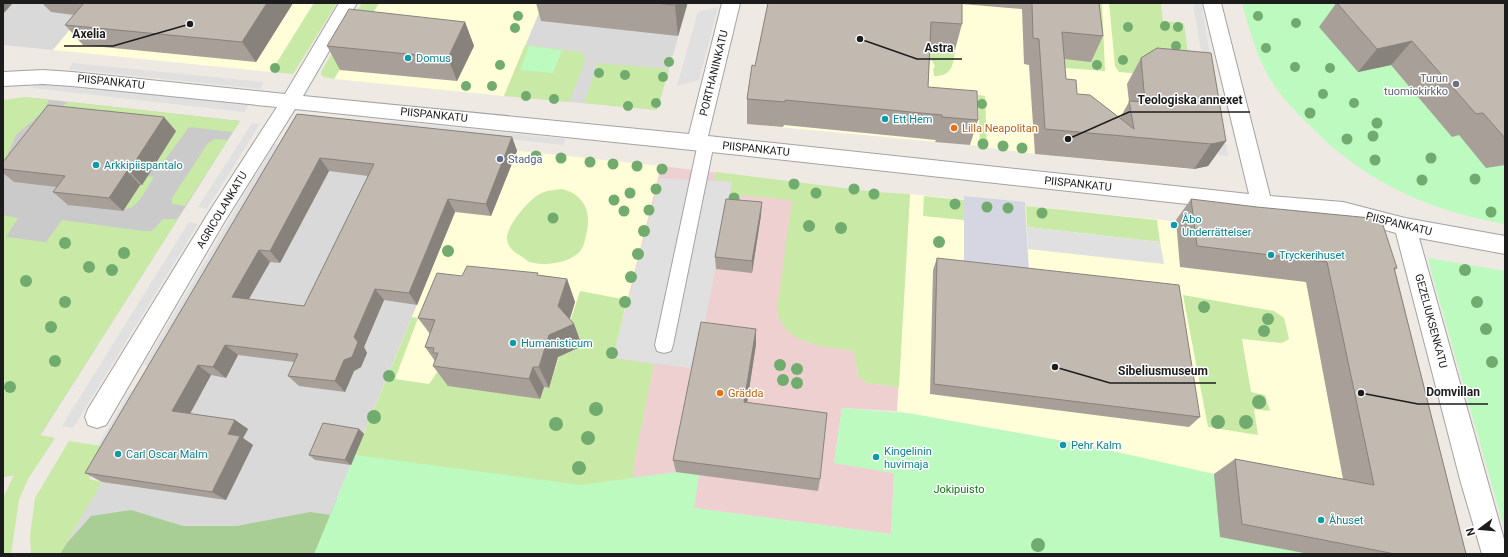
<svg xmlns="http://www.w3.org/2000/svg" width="1508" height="557" viewBox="0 0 1508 557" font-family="Roboto,sans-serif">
<rect width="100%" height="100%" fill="#eee9e2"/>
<g fill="#dad9d9">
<polygon points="3,3 92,3 53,50 3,45"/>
<polygon points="543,3 688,3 657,110 504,96"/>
<polygon points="306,128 482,147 330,515 60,554"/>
</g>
<polygon fill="#efd0d0" points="661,166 793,182 808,343 854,351 858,376 866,383 899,387 897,411 842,408 834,463 894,473 891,534 694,508 698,475 581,485"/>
<g fill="#fffed9">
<polygon points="92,3 314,3 271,72 53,50"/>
<polygon points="379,3 543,3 504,96 334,79"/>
<polygon points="773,3 1161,3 1163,21 1184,23 1200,167 1186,169 1035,154 970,145 747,124"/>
<polygon points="482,147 661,166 581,485 364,434"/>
<polygon points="910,194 1358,240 1412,468 1220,537 1091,446 897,411"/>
</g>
<polygon fill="#cacaca" points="25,97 240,121 15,475 3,477 3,123"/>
<g fill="#c9e9a6">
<polygon points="314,3 337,3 293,74 271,72"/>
<polygon points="362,3 379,3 334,79 324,77 321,75 322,70"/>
<polygon points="1086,3 1102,3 1105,71 1052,67 1052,58"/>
<polygon points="1109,3 1161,3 1163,21 1184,23 1191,78 1119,72 1115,66"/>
<polygon points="525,45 581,52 584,56 585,61 569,102 504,96"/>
<path d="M 925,48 L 955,50 C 953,66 952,76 934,76 L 933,69 L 935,66 L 932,61 L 925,60 Z"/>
<polygon points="598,63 669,69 657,110 584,103"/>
<polygon points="978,95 985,96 987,147 980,146"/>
<polygon points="25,97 49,100 43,112 16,135 3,164 3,100"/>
<polygon points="68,102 240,121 233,132 189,127 162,164 155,163 161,155 150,128 58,109"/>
<polygon points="215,139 228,140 185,206 172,204 172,198 208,143"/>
<path d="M 716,172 L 875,192 L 910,194 L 899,387 L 866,383 L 858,376 L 854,351 C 824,346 783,346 777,309 L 792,200 L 730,194 L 732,182 L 714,180 Z"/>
<path d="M 147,176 L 154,177 C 147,187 138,210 124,209 Z"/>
<path d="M 562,189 C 585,195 592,213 586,235 C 585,240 584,246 581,250 C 572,262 549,266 534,263 C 529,263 525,259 521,256 C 514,253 507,246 507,238 C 507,225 531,196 544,192 C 549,190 556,190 562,189 Z"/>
<polygon points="924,196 964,200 964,220 923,216"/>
<polygon points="1026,206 1157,220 1160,242 1027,227"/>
<polygon points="3,215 18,218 6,237 46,242 62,220 143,231 152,231 163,219 178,219 40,435 55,438 28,479 19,500 11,554 3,554 3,498 14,475 3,477"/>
<polygon points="580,291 627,300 613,358 654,364 633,469 635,484 648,516 355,455 412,317 418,318 395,379 429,384 440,368 514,395 540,399 544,387 549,388"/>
<polygon points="1183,295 1274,311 1284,318 1289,339 1282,343 1242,339 1251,392 1265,395 1270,411 1254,409 1258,435 1208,427"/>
<polygon points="69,441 108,447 89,479 102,482 60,554 31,554 30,536 35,498"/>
</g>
<polygon fill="#a8ce96" points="337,498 460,554 60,554 67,543 91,516 131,510 183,526 237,526 310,512 330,515"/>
<g fill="#bdfac0">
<path d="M 1242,3 L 1505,3 L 1505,224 C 1426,210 1365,182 1308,124 C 1294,110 1279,95 1269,77 C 1256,55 1249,28 1242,3 Z"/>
<polygon points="529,46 562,50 553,73 520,70"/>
<polygon points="1428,258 1505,271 1505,531 1433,278"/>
<polygon points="842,408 913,414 1091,446 1214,474 1309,554 314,554 355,455 581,485 676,472 699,475 694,508 891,534 894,473 834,463"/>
</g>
<g fill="#e0e0e0">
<polygon points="1193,3 1201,3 1228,156 1219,155"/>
<polygon points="718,7 699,80 677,86 698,12"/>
<polygon points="73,63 264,82 260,89 68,69"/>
<polygon points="38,81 249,104 244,112 32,88"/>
<polygon points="391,121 566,139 563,145 388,126"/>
<polygon points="252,123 260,124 207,209 198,207"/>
<polygon points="274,144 283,145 154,366 144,365"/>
<polygon points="660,178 732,182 696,369 613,358"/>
<polygon points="189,222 198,224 73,428 62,426"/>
<polygon points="1027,227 1160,242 1164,264 1028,249"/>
<polygon points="130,391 140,393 107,446 98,445"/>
</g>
<polygon fill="#d6d6e3" points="964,196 1025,202 1029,272 964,265"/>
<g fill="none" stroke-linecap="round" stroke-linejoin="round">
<defs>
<polygon id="lane" points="706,137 712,139 714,143 673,345 671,351 664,353 657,351 655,345 698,143 700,139"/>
<polygon id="street" points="339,3 357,3 303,96 689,134 722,3 740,3 708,136 1249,194 1203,3 1221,3 1270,196 1343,202 1405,218 1505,236 1505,254 1419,238 1505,543 1505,554 1482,554 1461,483 1396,233 1343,218 1224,208 740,155 295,109 223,224 106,425 97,428 88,425 85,417 88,409 209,212 277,107 72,86 43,84 3,86 3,72 43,70 72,72 285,94"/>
</defs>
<use href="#lane" stroke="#a3a3a3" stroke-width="2"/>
<use href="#street" stroke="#a3a3a3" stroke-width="2"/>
<use href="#lane" fill="#fff" fill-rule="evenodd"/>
<use href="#street" fill="#fff" fill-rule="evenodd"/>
</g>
<g fill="#71ac6e">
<circle cx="518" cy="16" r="5"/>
<circle cx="1258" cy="16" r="5"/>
<circle cx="1296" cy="23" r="5"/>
<circle cx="1165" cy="26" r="5"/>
<circle cx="1128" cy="27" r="5"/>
<circle cx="1178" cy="27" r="5"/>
<circle cx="515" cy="28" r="5"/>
<circle cx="1176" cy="46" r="5"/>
<circle cx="1266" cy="48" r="5"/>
<circle cx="1123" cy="60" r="5"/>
<circle cx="669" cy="62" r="5"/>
<circle cx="500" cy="65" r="5"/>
<circle cx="1097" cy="65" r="5"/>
<circle cx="1295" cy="67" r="5"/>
<circle cx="275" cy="68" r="5"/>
<circle cx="1330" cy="68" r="5"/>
<circle cx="599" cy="73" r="5"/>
<circle cx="625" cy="75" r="5"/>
<circle cx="663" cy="77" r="5"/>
<circle cx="466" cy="86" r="5"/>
<circle cx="492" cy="86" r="5"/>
<circle cx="1323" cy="94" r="5"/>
<circle cx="526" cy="96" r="5"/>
<circle cx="554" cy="99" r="5"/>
<circle cx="656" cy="103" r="5"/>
<circle cx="1354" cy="103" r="5"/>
<circle cx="982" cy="104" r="5"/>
<circle cx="628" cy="106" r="5"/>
<circle cx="1310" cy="113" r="5.5"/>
<circle cx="1377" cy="123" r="5.5"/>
<circle cx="1373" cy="136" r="5.5"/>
<circle cx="1347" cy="139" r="5.5"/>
<circle cx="983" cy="144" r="5.5"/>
<circle cx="1003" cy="146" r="5.5"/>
<circle cx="1022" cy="148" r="5.5"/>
<circle cx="536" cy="156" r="5.5"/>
<circle cx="561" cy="158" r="5.5"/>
<circle cx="1431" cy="158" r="5.5"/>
<circle cx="1375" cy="160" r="5.5"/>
<circle cx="590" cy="162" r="5.5"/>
<circle cx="613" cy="164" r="5.5"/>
<circle cx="637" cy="166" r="5.5"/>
<circle cx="662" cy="169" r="5.5"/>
<circle cx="1475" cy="179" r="5.5"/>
<circle cx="1422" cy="180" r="5.5"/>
<circle cx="794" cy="184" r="5.5"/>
<circle cx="656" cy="189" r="5.5"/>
<circle cx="854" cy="189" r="5.5"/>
<circle cx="630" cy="193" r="5.5"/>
<circle cx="816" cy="193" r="5.5"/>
<circle cx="874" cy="194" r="5.5"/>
<circle cx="734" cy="198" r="5.5"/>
<circle cx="614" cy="200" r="5.5"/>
<circle cx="955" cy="204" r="5.5"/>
<circle cx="987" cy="207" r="5.5"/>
<circle cx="1008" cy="208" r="5.5"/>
<circle cx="649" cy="210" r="5.5"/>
<circle cx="624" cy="211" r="5.5"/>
<circle cx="1491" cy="212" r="5.5"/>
<circle cx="1042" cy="213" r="5.5"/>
<circle cx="553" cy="218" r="5.5"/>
<circle cx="809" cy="226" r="6"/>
<circle cx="841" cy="228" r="6"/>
<circle cx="644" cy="231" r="6"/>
<circle cx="939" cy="242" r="6"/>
<circle cx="65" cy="243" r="6"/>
<circle cx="448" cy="251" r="6"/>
<circle cx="124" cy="253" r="6"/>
<circle cx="638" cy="254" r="6"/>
<circle cx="89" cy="267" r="6"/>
<circle cx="112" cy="270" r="6"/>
<circle cx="1465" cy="270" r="6"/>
<circle cx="631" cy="277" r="6"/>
<circle cx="26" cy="281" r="6"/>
<circle cx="65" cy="302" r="6"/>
<circle cx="625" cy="302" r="6"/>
<circle cx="1477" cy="302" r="6"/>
<circle cx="1204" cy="307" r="6"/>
<circle cx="1268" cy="319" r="6"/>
<circle cx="51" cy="327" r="6"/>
<circle cx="1486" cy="329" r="6"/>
<circle cx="1264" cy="331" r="6"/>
<circle cx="612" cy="353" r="6"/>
<circle cx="55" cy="361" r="6"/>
<circle cx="1492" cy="362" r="6"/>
<circle cx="780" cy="365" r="6"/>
<circle cx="797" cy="369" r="6"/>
<circle cx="389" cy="376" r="6"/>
<circle cx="783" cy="380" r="6"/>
<circle cx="797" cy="383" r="6"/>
<circle cx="10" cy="387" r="6"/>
<circle cx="1259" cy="402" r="7"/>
<circle cx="596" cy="409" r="7"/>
<circle cx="374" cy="417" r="7"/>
<circle cx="1218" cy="422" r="7"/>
<circle cx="1246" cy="422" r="7"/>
<circle cx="556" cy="424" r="7"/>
<circle cx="588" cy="438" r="7"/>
<circle cx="579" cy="468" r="7"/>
<circle cx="1038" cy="545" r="7"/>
</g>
<g fill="#a79f98" fill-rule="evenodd">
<polygon points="42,3 293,3 256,62 83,45 65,25 74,15 51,12"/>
<polygon points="536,3 687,3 687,5 678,36 541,21"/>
<polygon points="768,3 1099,3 1103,36 1091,62 1064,59 1066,79 1077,94 1120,118 1129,102 1127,84 1141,58 1226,141 1208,166 1194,169 1035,154 1029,65 1024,64 1022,9 962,4 962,24 955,50 930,48 928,87 978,120 970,145 935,142 936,140 784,125 783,127 747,124 747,99 755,66"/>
<polygon points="1334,3 1505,3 1505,165 1486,168 1459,135 1452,137 1391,65 1358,72 1319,27 1335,5"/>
<polygon points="465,22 474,46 457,81 340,70 327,46"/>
<path d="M 297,114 L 512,137 L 517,151 L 491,216 L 455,212 L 417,305 L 384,300 L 364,347 L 367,353 L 361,367 L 354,371 L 345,392 L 299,386 L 288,376 L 294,362 L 238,355 L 226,378 L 211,375 L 190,414 L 235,420 L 248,429 L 243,438 L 253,445 L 226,500 L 102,482 L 85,473 ZM 329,171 L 368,176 L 304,306 L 249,299 L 270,262 L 280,263 Z"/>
<polygon points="176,131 142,185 140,185 123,211 68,205 53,192 57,187 14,182 3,173 3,162"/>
<polygon points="1191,199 1397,268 1395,270 1466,554 1309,554 1220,537 1214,474 1235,459 1343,479 1306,282 1180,267 1176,220"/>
<polygon points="761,215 752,273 716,269 715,257"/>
<polygon points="937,258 1200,417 1189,427 930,394 933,270"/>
<polygon points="538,275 567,279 575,302 570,319 574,324 582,346 558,357 549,388 544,387 540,399 448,386 433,366 435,361 425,347 430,334 418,318"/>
<polygon points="756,329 756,344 747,403 820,479 818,491 676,472 673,460"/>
<polygon points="359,429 364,434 351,465 315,460 309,455"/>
</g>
<g fill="#88827c">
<polygon points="3,3 13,3 3,14"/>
<polygon points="267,3 293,3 256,62 242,42"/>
<polygon points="676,3 687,3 687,5 678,36 675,5"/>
<polygon points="465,22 474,46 457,81 448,58"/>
<polygon points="1412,41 1391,65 1358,72 1377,49"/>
<polygon points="164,117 176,131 142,185 129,171"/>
<polygon points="512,137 517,151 491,216 486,204"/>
<polygon points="1226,141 1208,166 1194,169 1211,144"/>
<polygon points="320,158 329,171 280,263 270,251"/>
<polygon points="127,171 140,185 123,211 109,198"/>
<polygon points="448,199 455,212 417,305 409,293"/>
<polygon points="762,202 761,215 752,273 752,261"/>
<polygon points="259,250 270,262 243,309 232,297"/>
<polygon points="567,279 575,302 567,327 574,324 582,346 558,357 549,388 539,367"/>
<polygon points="375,289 384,300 364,347 367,353 361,367 354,371 345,392 335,381"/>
<polygon points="756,329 756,344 745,416 744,402"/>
<polygon points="225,345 238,355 226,378 213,367"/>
<polygon points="198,365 211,375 186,421 172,411"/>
<polygon points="533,367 544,387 540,399 529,379"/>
<polygon points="235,420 248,429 243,438 253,445 226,500 212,492 228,434"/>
<polygon points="359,429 364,434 351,465 345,460"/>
</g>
<g fill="#c2b9b1" stroke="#88827c" fill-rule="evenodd">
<polygon points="84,3 267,3 242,42 65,25"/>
<polygon points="654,3 676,3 675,5"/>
<polygon points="768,3 962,3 962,24 931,22 928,87 977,91 978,120 942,117 942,115 785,100 785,102 747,99 752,65 755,66"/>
<polygon points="1032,3 1099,3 1103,36 1062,32 1066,79 1076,80 1077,94 1090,95 1134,129 1129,101 1145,102 1141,58 1157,48 1211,53 1226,141 1211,144 1045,129 1039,39 1033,38"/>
<polygon points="1337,3 1505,3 1505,138 1483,113 1476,114 1412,41 1377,49"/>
<polygon points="349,9 465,22 448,58 327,46"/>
<polygon points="48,105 164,117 129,171 127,171 109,198 53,192 65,176 3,169 3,162"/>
<path d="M 297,114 L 512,137 L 486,204 L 448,199 L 409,293 L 375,289 L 354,337 L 358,342 L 352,357 L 344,360 L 335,381 L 288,376 L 298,354 L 225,345 L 213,367 L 198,365 L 172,411 L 235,420 L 228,434 L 240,436 L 212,492 L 85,473 ZM 320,158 L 374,164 L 304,306 L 232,297 L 259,250 L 270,251 Z"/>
<polygon points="726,199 762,202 752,261 715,257"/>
<polygon points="1191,199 1257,207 1381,219 1397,268 1394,268 1466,554 1395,554 1242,524 1235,459 1374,485 1327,262 1197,246"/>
<polygon points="937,258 1179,285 1200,417 934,384"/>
<polygon points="467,266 538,273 537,275 567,279 558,306 574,324 549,335 539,367 533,367 529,379 433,366 438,353 433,353 434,348 425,347 435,320 418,318 437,273 462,276"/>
<polygon points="701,322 756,329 744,402 827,413 820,479 673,460"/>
<polygon points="323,423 359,429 345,460 309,455"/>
</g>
<g fill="#0f9aa8" stroke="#fff" stroke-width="1.5">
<circle cx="408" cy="58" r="4"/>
<circle cx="885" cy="119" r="4"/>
<circle cx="96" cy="165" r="4"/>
<circle cx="1174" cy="225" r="4"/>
<circle cx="1271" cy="255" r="4"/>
<circle cx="513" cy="343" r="4"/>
<circle cx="1063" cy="445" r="4"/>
<circle cx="118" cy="454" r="4"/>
<circle cx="876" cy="457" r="4"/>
<circle cx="1321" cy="520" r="4"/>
</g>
<circle fill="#6b7280" stroke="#fff" stroke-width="1.5" cx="1456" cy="84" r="4"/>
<g fill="#e8710a" stroke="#fff" stroke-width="1.5">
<circle cx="954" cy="128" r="4"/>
<circle cx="720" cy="393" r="4"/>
</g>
<circle fill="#5c6f8a" stroke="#fff" stroke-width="1.5" cx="500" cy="159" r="4"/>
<g text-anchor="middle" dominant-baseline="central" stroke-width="3" stroke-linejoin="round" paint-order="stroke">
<g font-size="11" fill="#0d838f" stroke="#fff" text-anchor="start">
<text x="416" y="58">Domus</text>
<text x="893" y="119">Ett Hem</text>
<text x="104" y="165">Arkkipiispantalo</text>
<text x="1182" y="219">Åbo<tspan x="1182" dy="13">Underrättelser</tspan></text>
<text x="1279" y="255">Tryckerihuset</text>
<text x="521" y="343">Humanisticum</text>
<text x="1071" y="445">Pehr Kalm</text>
<text x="884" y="451">Kingelinin<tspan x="884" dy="13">huvimaja</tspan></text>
<text x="126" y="454">Carl Oscar Malm</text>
<text x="1329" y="520">Åhuset</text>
</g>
<g font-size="11" fill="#1c1c1c" stroke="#fff">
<text transform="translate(714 73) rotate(-76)">PORTHANINKATU</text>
<text transform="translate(111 82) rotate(6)">PIISPANKATU</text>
<text transform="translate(434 115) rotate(6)">PIISPANKATU</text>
<text transform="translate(756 149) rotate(6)">PIISPANKATU</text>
<text transform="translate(1078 184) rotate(6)">PIISPANKATU</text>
<text transform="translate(222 210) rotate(-59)">AGRICOLANKATU</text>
<text transform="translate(1399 224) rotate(14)">PIISPANKATU</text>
<text transform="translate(1431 321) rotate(75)">GEZELIUKSENKATU</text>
</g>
<g font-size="11" fill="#5b616d" stroke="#fff" text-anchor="end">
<text x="1448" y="78">Turun<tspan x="1448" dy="13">tuomiokirkko</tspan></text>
</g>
<g font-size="11" fill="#c56008" stroke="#fff" text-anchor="start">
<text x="962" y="128">Lilla Neapolitan</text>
<text x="728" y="393">Grädda</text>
</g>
<g font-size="11" fill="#4e5e75" stroke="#fff" text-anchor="start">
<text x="508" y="159">Stadga</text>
</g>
<g font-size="11" fill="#0a7a10" stroke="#fff">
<text x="959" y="489">Jokipuisto</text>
</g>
</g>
<path fill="none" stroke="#1c1c1c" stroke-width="1.5" d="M190 24L113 46H64M860 39L917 59H962M1068 139L1129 112H1250M1055 367L1110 383H1216M1361 393L1418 404H1488"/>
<g fill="#1c1c1c" stroke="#fff" stroke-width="1.5">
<circle cx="190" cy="24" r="4"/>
<circle cx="860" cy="39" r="4"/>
<circle cx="1068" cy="139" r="4"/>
<circle cx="1055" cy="367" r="4"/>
<circle cx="1361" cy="393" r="4"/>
</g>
<g font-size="12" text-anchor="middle" font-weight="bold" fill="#1c1c1c" stroke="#fff" stroke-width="3" stroke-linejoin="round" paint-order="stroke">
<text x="89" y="38">Axelia</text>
<text x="939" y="52">Astra</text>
<text x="1190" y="104">Teologiska annexet</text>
<text x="1163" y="375">Sibeliusmuseum</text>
<text x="1453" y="396">Domvillan</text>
</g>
<rect width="1508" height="557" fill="none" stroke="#1c1c1c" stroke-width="8"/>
<g transform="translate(1480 529) rotate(254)" stroke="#ffffff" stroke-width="3" paint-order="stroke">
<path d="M0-3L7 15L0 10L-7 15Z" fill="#1c1c1c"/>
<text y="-6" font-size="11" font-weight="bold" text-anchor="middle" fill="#1c1c1c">N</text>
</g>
</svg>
